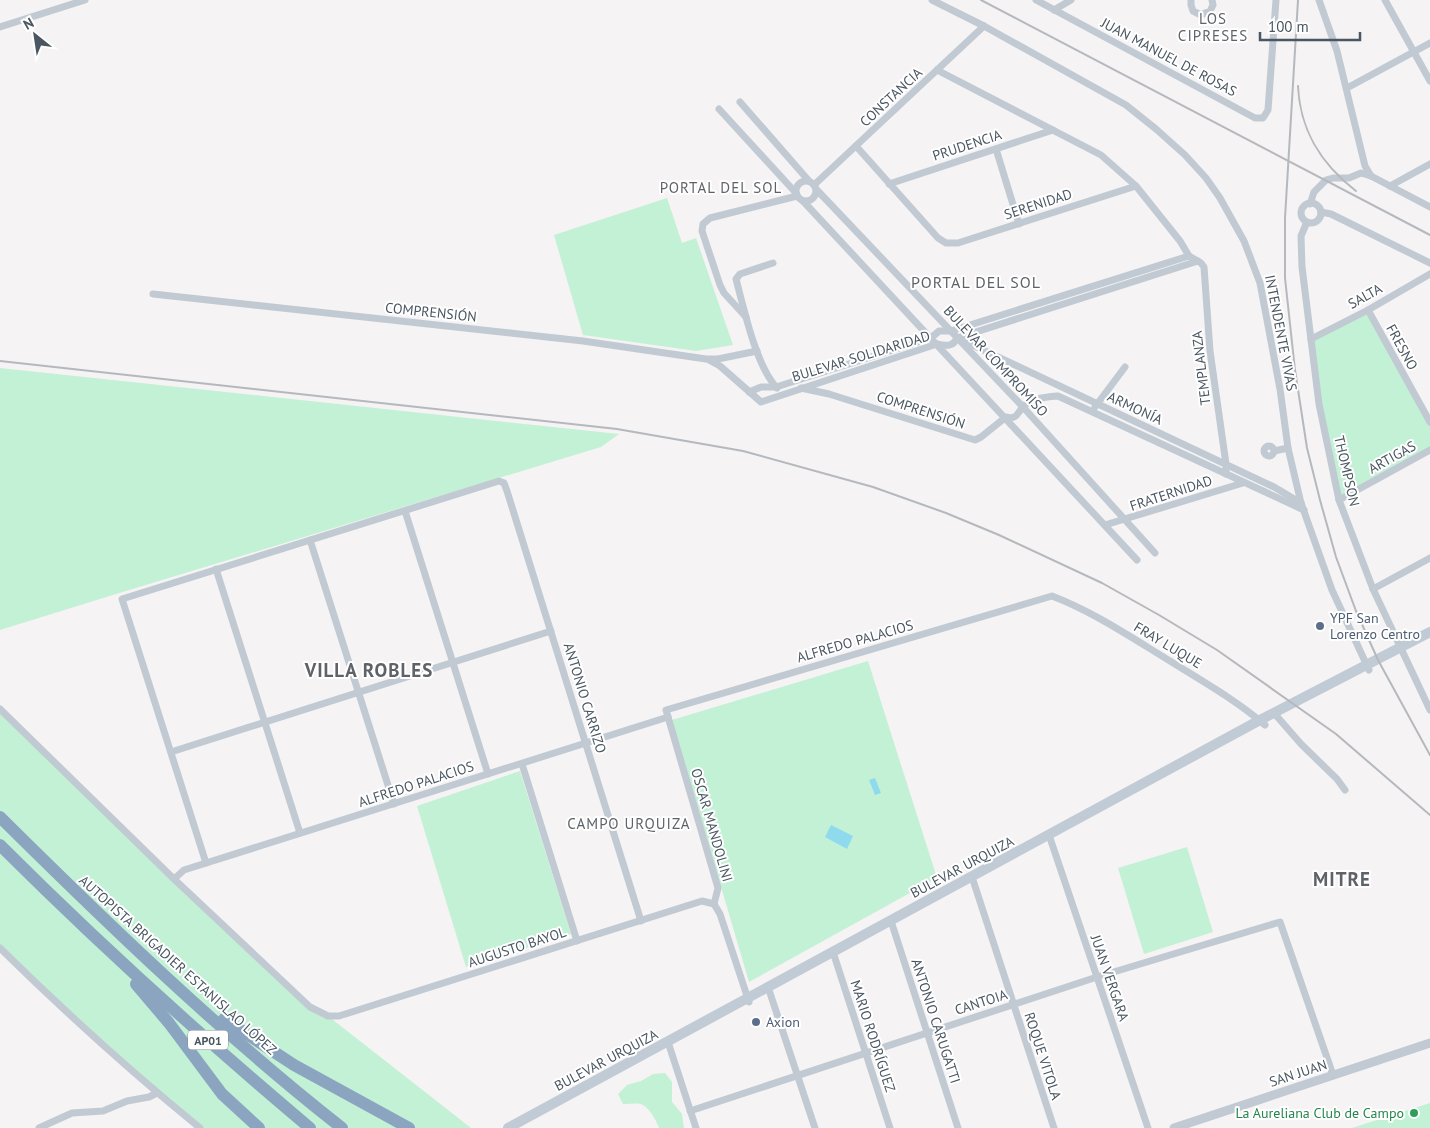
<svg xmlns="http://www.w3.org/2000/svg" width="1430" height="1128" viewBox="0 0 1430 1128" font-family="'PT Sans',sans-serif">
<rect width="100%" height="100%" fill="#f5f3f3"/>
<g fill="#c3f1d5">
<polygon points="667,198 682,243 696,238 733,345 696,351 583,335 554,235"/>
<polygon points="1368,310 1430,422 1430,450 1339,500 1311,339"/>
<polygon points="0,368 619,434 601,447 116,594 0,630"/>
<polygon points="868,661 937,878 749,982 672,720"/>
<polygon points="0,709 310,1007 328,1016 471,1128 200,1128 0,948"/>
<polygon points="520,771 571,934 466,967 417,806"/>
<polygon points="1187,847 1213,932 1144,954 1118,868"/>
<path d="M 665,1073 L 672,1082 L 672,1102 L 682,1114 L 684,1128 L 659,1128 C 656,1120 650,1108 641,1104 C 636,1103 629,1104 623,1104 L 618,1094 L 627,1085 L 641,1081 L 653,1074 Z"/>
<polygon points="1430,1103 1430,1128 1352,1128"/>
</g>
<g fill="#90daee">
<polygon points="875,778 881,793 875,795 869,780"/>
<polygon points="831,825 853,836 847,849 825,837"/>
</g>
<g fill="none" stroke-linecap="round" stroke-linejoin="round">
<g stroke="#c1cad2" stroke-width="7">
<polyline points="932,0 984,26 1126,105 1156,129 1185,155 1206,178 1220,198 1244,241 1260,283 1280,389 1288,448 1301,503 1332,590 1369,670"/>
<polyline points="1036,0 1255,118 1263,118 1268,110 1276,0"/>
<polyline points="1191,0 1191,5 1193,11 1201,15 1210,11 1213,5 1212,0"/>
<polyline points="1319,0 1337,51 1365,166 1371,176"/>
<polyline points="1385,0 1430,81"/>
<polyline points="1054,10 1071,0"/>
<polyline points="0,27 85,0"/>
<polyline points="937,70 1101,155 1136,186 1180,241 1189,256 1201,263 1204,267 1210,351 1226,464 1226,474"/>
<polyline points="1347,88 1430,43"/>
<polyline points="740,102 809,181"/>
<polyline points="719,109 796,193"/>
<polyline points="856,146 938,238 946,243 958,243 1136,186"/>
<polyline points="996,149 1019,224"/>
<circle cx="806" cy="191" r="10"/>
<polyline points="889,184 1053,130"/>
<polyline points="814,185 984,26"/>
<polyline points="1390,186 1430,164"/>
<polyline points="816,189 1023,407 1155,553"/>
<polyline points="803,201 1137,560"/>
<circle cx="1311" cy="213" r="10"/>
<polyline points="1310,204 1314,192 1326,180 1333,178 1349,178 1361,173 1371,176 1430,207"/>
<polyline points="1321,212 1331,214 1430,263"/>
<polyline points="1307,222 1301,236 1302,267 1319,404 1339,500 1373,589 1430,710"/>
<path d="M 773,263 L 740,274 L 736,279 C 744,309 756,366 777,388"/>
<polyline points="153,294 583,341 706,359 718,359 757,351"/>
<polyline points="1368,310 1430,422"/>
<polyline points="746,317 724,293 720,285 702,231 703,224 710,218 797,196"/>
<polyline points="1311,339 1368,310 1430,274"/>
<polyline points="962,340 1274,487 1301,503"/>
<path d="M 709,360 L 720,366 L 761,402 L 937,344 C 946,346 953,347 957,338 L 1198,261"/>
<path d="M 801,388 L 829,394 L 975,440 L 981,437 L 1006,417 C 1018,420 1017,412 1024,406 C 1033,398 1047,397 1058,396 L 1304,510"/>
<polyline points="749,392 761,387 776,387 931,338 939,331 951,331 1189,256"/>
<polyline points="1095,407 1125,367"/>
<circle cx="1269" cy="451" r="5"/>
<polyline points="1274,451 1288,448"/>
<polyline points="1339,500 1430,450"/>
<polyline points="405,511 488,774"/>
<polyline points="1105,525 1243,483"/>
<polyline points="310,540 394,804"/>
<polyline points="216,569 300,833"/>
<polyline points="1373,589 1430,558"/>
<polyline points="0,709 174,879 310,1007 328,1016 339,1016 702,901 714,904"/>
<polyline points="1274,713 1301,744 1337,779 1345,790"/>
<polyline points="171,752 551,631"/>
<polyline points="522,764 577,941"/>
<polyline points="1049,835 1148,1128"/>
<polyline points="206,863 122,599 499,481 504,483 507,491 641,921"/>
<polyline points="972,877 1054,1128"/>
<polyline points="174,879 184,870 668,717"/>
<polyline points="891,921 958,1128"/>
<path d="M 0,948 C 64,1011 130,1071 200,1128"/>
<polyline points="833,952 890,1128"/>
<polyline points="768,987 815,1128"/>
<path d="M 749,1002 L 720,914 L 714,904 L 718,888 L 666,710 L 1052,596 C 1094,612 1132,638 1170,661 C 1202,681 1236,700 1265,725"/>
<polyline points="668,1042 696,1128"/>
<polyline points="690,1111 1097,977 1280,922 1333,1075"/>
<polyline points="39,1128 72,1113 103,1111 127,1101 149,1097 157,1093"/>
</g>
<polyline stroke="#c1cad2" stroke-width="9" points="1174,1128 1430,1043"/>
<polyline stroke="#c1cbd6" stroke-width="10" points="508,1128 1260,720 1430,632"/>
<g stroke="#8ba5c1" stroke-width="12">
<path d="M 0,817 C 109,925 221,1033 342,1128"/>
<path d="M 0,845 C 99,944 203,1038 310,1128"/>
<polyline points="136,984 169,1023 222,1094 259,1128"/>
<polyline points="224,1019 294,1065 409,1128"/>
</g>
<g stroke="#b5b8bd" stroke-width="2">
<polyline points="981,0 1430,235"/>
<polyline points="1298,0 1285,218 1285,278 1295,370 1307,448 1320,500 1336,557 1356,611 1378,660 1430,755"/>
<path d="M 1298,86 C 1300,131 1321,164 1356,191"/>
<polyline points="0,361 617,429 743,451 873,487 946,513 999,535 1102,583 1159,615 1217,650 1336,734 1430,815"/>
</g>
</g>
<g fill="#5c6f8a" stroke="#fff" stroke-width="2">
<circle cx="1320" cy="626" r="5"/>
<circle cx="756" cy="1022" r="5"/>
</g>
<circle fill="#2e9e5b" stroke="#fff" stroke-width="2" cx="1414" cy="1113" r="5"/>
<g text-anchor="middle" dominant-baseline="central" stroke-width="4" stroke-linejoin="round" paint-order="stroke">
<rect fill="#fff" stroke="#808990" stroke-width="1" x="188" y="1030.5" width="40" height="19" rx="4"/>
<g font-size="12" font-weight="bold" fill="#4a5661">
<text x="208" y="1040">AP01</text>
</g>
<g font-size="14" fill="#4a5661" stroke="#fff">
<text transform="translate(1169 57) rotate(28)">JUAN MANUEL DE ROSAS</text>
<text transform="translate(891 97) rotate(-43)">CONSTANCIA</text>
<text transform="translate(967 145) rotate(-18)">PRUDENCIA</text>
<text transform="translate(1038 204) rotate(-18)">SERENIDAD</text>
<text transform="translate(1365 296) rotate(-29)">SALTA</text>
<text transform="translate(431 312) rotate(6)">COMPRENSIÓN</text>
<text transform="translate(1281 333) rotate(79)">INTENDENTE VIVAS</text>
<text transform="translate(1402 347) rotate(61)">FRESNO</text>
<text transform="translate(861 356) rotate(-17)">BULEVAR SOLIDARIDAD</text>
<text transform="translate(996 361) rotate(47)">BULEVAR COMPROMISO</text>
<text transform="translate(1201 368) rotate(-97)">TEMPLANZA</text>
<text transform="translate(1135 408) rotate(25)">ARMONÍA</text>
<text transform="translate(921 410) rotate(18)">COMPRENSIÓN</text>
<text transform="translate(1392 457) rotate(-29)">ARTIGAS</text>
<text transform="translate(1347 471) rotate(77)">THOMPSON</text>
<text transform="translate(1171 493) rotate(-18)">FRATERNIDAD</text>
<text transform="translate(855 641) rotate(-16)">ALFREDO PALACIOS</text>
<text transform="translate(1168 645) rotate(31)">FRAY LUQUE</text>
<text transform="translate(585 698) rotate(73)">ANTONIO CARRIZO</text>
<text transform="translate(416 784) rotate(-18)">ALFREDO PALACIOS</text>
<text transform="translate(712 825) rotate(74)">OSCAR MANDOLINI</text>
<text transform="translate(962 867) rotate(-28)">BULEVAR URQUIZA</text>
<text transform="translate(517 947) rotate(-18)">AUGUSTO BAYOL</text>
<text transform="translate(178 965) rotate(42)">AUTOPISTA BRIGADIER ESTANISLAO LÓPEZ</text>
<text transform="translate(1110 978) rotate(71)">JUAN VERGARA</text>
<text transform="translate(981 1002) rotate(-18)">CANTOIA</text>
<text transform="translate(936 1021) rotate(72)">ANTONIO CARUGATTI</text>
<text transform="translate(873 1036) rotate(72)">MARIO RODRÍGUEZ</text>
<text transform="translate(1043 1056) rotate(72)">ROQUE VITOLA</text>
<text transform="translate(606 1060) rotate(-28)">BULEVAR URQUIZA</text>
<text transform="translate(1298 1073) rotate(-18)">SAN JUAN</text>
</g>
<g font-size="14" fill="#4e5e75" stroke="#fff" text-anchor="start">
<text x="1330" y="618">YPF San<tspan x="1330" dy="16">Lorenzo Centro</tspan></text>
<text x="766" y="1022">Axion</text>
</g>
<g font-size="14" fill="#27864d" stroke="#fff" text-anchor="end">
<text x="1404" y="1113">La Aureliana Club de Campo</text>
</g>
<g font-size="15" letter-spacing="1" fill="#5f6368" stroke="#fff">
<text x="1213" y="18">LOS<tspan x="1213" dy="17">CIPRESES</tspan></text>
<text x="721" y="187">PORTAL DEL SOL</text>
<text x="629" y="823">CAMPO URQUIZA</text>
</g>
<g font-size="16" letter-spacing="1" fill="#5f6368" stroke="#fff">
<text x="976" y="282">PORTAL DEL SOL</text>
</g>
<g font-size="19" font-weight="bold" letter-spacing="1" fill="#5f6368" stroke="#fff">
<text x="369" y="670">VILLA ROBLES</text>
<text x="1342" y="879">MITRE</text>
</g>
</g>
<g transform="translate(35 35) rotate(330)" stroke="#ffffff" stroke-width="4" paint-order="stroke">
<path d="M0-4L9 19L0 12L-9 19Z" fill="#4a5661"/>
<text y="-8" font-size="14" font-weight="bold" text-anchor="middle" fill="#4a5661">N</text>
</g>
<path d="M1260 32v8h100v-8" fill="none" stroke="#4a5661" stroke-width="2.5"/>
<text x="1268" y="32" font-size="15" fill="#4a5661" stroke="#ffffff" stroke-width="4" paint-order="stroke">100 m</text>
</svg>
